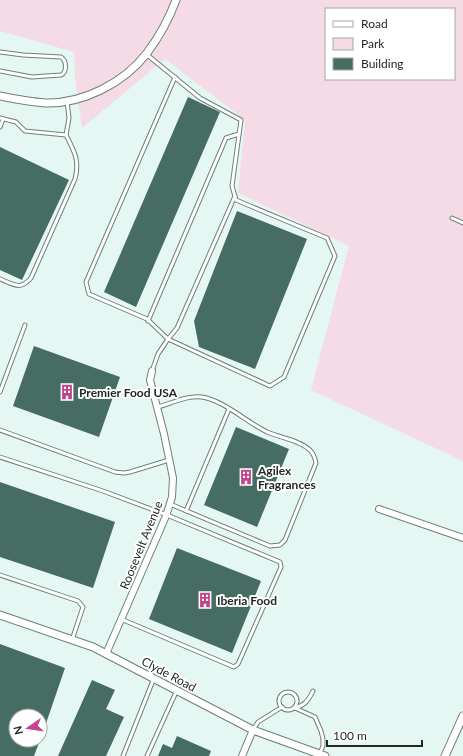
<svg xmlns="http://www.w3.org/2000/svg" width="463" height="756" viewBox="0 0 463 756" font-family="Lato,sans-serif">
<rect width="100%" height="100%" fill="#e4f7f2"/>
<path fill="#f4dbe6" fill-rule="evenodd" d="M 0,0 L 463,0 L 463,461 L 311,390 L 349,246 L 238,193 L 245,120 L 165,59 L 82,128 L 75,78 L 74,52 L 0,31 ZM 326,9 L 454,9 L 454,79 L 326,79 Z"/>
<g fill="#476c63">
<polygon points="188,97 220,112 136,307 104,292"/>
<polygon points="0,147 69,180 22,280 0,270"/>
<polygon points="237,211 307,239 255,369 199,347 194,321"/>
<polygon points="34,346 120,377 99,437 13,406"/>
<polygon points="236,427 289,449 257,527 204,505"/>
<polygon points="0,482 115,522 93,588 0,557"/>
<polygon points="177,548 261,581 232,653 149,619"/>
<polygon points="0,644 65,668 41,738 40,716 16,716 16,740 40,740 34,756 0,756"/>
<polygon points="92,680 115,690 106,709 124,717 106,756 58,756"/>
<polygon points="177,736 211,751 209,756 158,756 163,744 172,748"/>
</g>
<g fill="none" stroke-linecap="round" stroke-linejoin="round">
<defs>
<g id="service">
<path d="M 0,52 L 23,55 L 61,57 C 67,61 67,72 61,75 L 32,77 L 0,71"/>
<polyline points="146,54 200,98 241,120 232,186 236,200 327,238 335,256 284,377 270,386 168,339 158,354 152,371"/>
<polyline points="175,77 86,282 89,294 147,319 168,339 177,328 235,196"/>
<polyline points="0,118 16,122 25,131 66,135 69,118 67,101"/>
<polyline points="0,127 3,119"/>
<polyline points="452,218 463,223"/>
<path d="M 0,279 C 13,284 20,291 31,278 L 75,179 C 80,160 74,151 66,135"/>
<polyline points="148,321 226,138 239,134"/>
<polyline points="0,392 25,325"/>
<path d="M 158,407 C 172,403 188,395 202,397 C 223,400 248,423 267,432 C 281,438 299,440 310,450 C 314,454 315,458 316,463 L 285,540 L 280,545 L 270,546 L 170,504"/>
<polyline points="0,430 115,472 124,473 130,472 169,460"/>
<polyline points="0,457 103,491 167,515 280,562 281,567 238,664 234,667 121,619"/>
<polyline points="186,511 229,409"/>
<polyline points="0,575 78,601 83,607 72,640"/>
<circle cx="288" cy="701" r="9"/>
<polyline points="295,708 315,717 321,731 323,739 323,746 320,753"/>
<path d="M 295,708 C 305,705 308,701 313,691"/>
<polyline points="253,730 258,722 282,707"/>
<polyline points="123,756 154,678"/>
<polyline points="147,756 177,690"/>
</g>
<g id="minor">
<polyline points="379,509 463,538"/>
<polyline points="106,654 166,516 172,497 173,478 164,434 150,380 152,371"/>
<polyline points="242,756 253,730"/>
</g>
<g id="tertiary">
<path d="M 0,96 C 15,99 30,102 45,103 C 83,104 124,83 147,53 C 159,37 169,19 176,0"/>
<polyline points="0,615 93,647 253,730 325,756"/>
<polyline points="445,756 463,716"/>
</g>
</defs>
<use href="#service" stroke="#6e7f7b" stroke-width="5"/>
<use href="#minor" stroke="#6e7f7b" stroke-width="8"/>
<use href="#tertiary" stroke="#6e7f7b" stroke-width="9"/>
<use href="#service" stroke="#fff" stroke-width="3"/>
<use href="#minor" stroke="#fff" stroke-width="6"/>
<use href="#tertiary" stroke="#fff" stroke-width="7"/>
</g>
<defs>
<symbol id="building-bare" viewBox="-9 -9 18 18"><path d="M-4-6H4V6H1V3H-1V6H-4ZM-2.5-4.3h1.7v1.8h-1.7ZM.8-4.3h1.7v1.8H.8ZM-2.5-1h1.7V.8h-1.7ZM.8-1h1.7V.8H.8Z" fill="#c3438e" stroke="#fff" stroke-width="2.5" paint-order="stroke"/></symbol>
</defs>
<g fill-rule="evenodd">
<use href="#building-bare" x="56" y="381" width="22" height="22"/>
<use href="#building-bare" x="235" y="466" width="22" height="22"/>
<use href="#building-bare" x="194" y="589" width="22" height="22"/>
</g>
<g text-anchor="middle" dominant-baseline="central" stroke-width="4" stroke-linejoin="round" paint-order="stroke">
<g font-size="12" font-weight="bold" fill="#212927" stroke="#fff" text-anchor="start">
<text x="79" y="392">Premier Food USA</text>
<text x="258" y="470">Agilex<tspan x="258" dy="14">Fragrances</tspan></text>
<text x="217" y="600">Iberia Food</text>
</g>
<g font-size="12" fill="#212927" stroke="#fff">
<text transform="translate(141 545) rotate(-68)">Roosevelt Avenue</text>
<text transform="translate(169 674) rotate(28)">Clyde Road</text>
</g>
</g>
<rect x="325" y="8" width="130" height="72" fill="#ffffff" stroke="#a6a9a9"/>
<rect x="333" y="21" width="20" height="6" fill="#ffffff" stroke="#a6a9a9"/>
<text x="361" y="28" font-size="12" fill="#212927">Road</text>
<rect x="333" y="38" width="20" height="12" fill="#f4dbe6" stroke="#a6a9a9"/>
<text x="361" y="48" font-size="12" fill="#212927">Park</text>
<rect x="333" y="58" width="20" height="12" fill="#476c63" stroke="#a6a9a9"/>
<text x="361" y="68" font-size="12" fill="#212927">Building</text>
<g transform="translate(28 728) rotate(257)"><circle r="19" fill="#ffffff" stroke="#a6a9a9"/>
<path d="M0-3L7 15L0 10L-7 15Z" fill="#c3438e"/>
<text y="-6" font-size="11" font-weight="bold" text-anchor="middle" fill="#212927">N</text>
</g>
<path d="M327 740v6h95v-6" fill="none" stroke="#212927" stroke-width="2"/>
<text x="333" y="740" font-size="12" fill="#212927" stroke="#ffffff" stroke-width="3" paint-order="stroke">100 m</text>
</svg>
